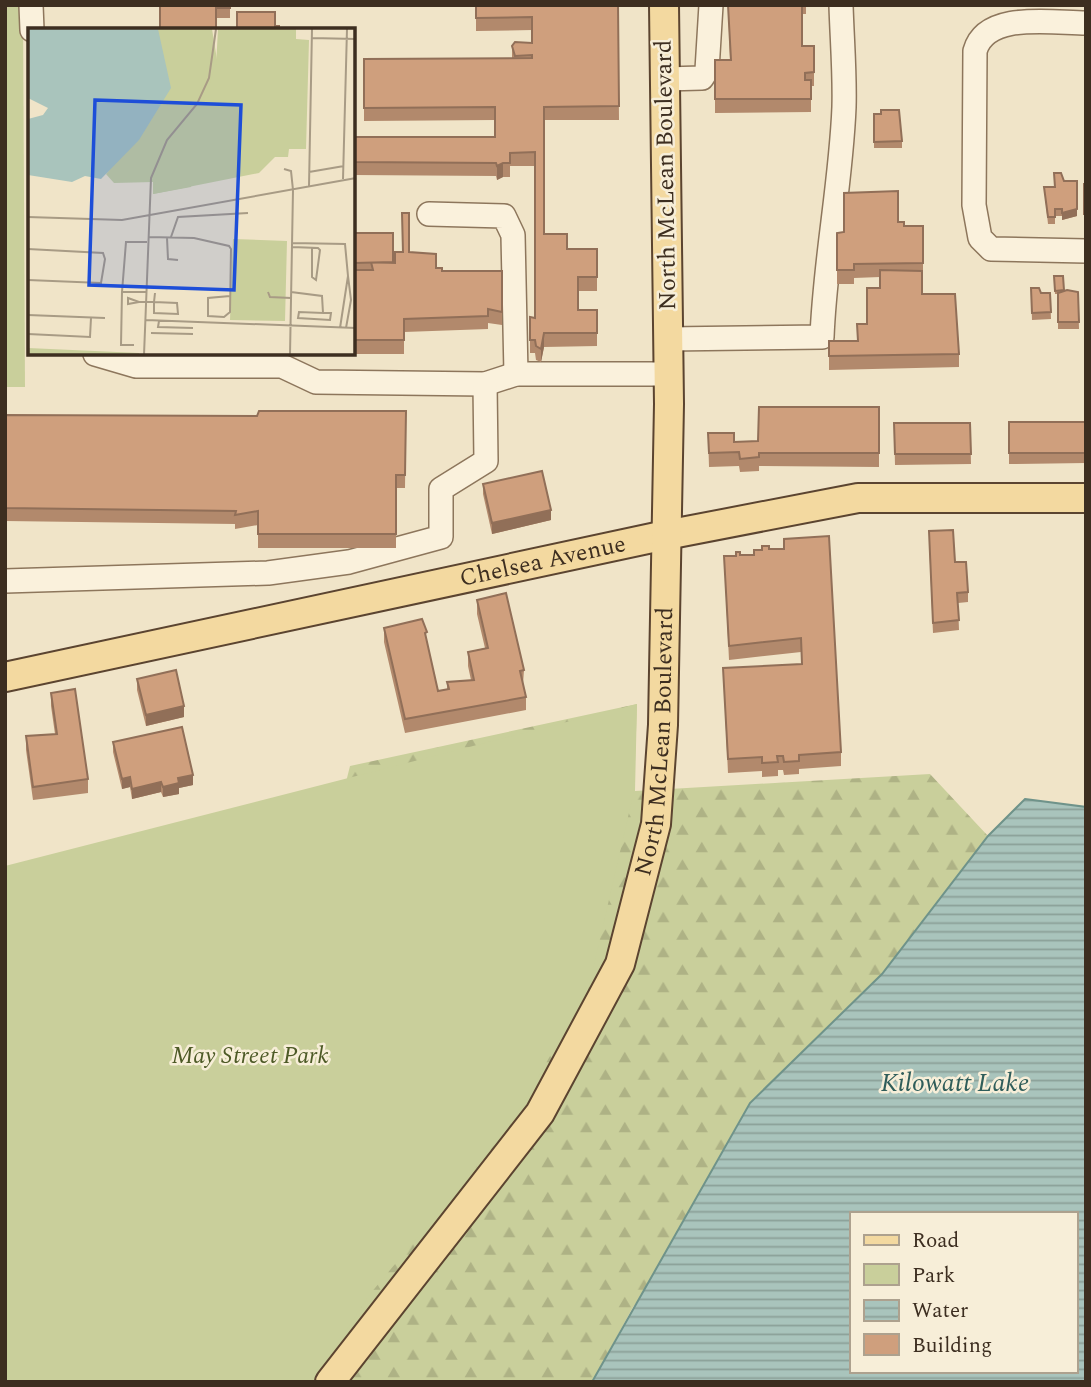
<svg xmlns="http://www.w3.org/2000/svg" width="1091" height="1387" viewBox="0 0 1091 1387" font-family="Spectral,serif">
<defs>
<pattern id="forest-firs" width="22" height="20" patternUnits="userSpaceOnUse" patternTransform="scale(1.75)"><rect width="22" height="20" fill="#c9cf9b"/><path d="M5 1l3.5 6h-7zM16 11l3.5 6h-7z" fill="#aeb285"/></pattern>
<pattern id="water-rules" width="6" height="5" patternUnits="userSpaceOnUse" patternTransform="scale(1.75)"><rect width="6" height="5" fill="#a9c4bc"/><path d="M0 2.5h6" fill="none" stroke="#8ba098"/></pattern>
</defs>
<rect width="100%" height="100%" fill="#f0e4c8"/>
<polygon fill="url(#forest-firs)" points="637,704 635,791 930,774 988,836 633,1307 592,1382 121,1382 323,874 350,766"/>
<g fill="#c9cf9b">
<polygon points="5,5 23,5 25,387 5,387"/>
<polygon points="637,704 634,791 588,991 507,1130 370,1294 312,1382 5,1382 5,866"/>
</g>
<path fill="url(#water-rules)" stroke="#6f938a" stroke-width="2" fill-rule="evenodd" d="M 1025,799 L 1086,807 L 1086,1382 L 592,1382 L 750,1103 L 882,974 L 988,836 ZM 851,1214 L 1075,1214 L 1075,1371 L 851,1371 Z"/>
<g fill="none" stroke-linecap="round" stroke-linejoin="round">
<defs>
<g id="minor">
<polyline points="31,5 32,30"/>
<path d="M 1086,23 C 1052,23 986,11 975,51 L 974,205 L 980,238 L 991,249 L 1086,251"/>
<polyline points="665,79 702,78 707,70 711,5"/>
<polyline points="429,214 504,216 513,235 516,374"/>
<path d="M 668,339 L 822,337 C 825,259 841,184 844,107 C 845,74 842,39 841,5"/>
<polyline points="95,354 136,366 282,366 316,382 485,384 516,374 669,374"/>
<polyline points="5,581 268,573 349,562 441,537 441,489 486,461 485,384"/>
</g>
<g id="major">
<path id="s1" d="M 5,677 L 666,535 L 858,498 L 1086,498"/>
<path id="s2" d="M 330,1382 L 540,1113 L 620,964 L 656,824 L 663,725 L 669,404 L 664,5"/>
</g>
</defs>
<use href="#minor" stroke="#8d765c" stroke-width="26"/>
<use href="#major" stroke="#5b4430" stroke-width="32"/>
<use href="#minor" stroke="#faf1dc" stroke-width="23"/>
<use href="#major" stroke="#f3d9a0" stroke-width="28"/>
</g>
<g fill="#b2896c">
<polygon points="160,5 230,5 230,18 216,18"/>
<polygon points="476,5 618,5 619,120 544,120 544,234 567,249 597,249 597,291 578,291 578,310 597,310 597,346 544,347 541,362 536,360 535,353 530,353 530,317 535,318 535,166 510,166 510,177 503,177 497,180 496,176 354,175 354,137 495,137 495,120 364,121 364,59 512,58 512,46 532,43 532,30 476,31"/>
<polygon points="728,5 806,5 806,14 802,14 802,46 814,46 814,86 811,86 811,112 715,113 715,60 730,60"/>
<polygon points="874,114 902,141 902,148 874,148"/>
<polygon points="1044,187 1054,187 1077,216 1062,220 1062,216 1055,216 1055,224 1048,224"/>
<polygon points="898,222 904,226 923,226 923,276 922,276 922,294 959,354 959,367 829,370 829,341 858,341 867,324 880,288 880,277 854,278 854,284 837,284 837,233"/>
<polygon points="354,233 393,262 395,263 409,252 442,271 502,271 502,325 488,323 488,329 404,332 404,354 341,354 354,354"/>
<polygon points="1054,276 1064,290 1078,292 1079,329 1058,329 1058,294 1055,294"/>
<polygon points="1031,288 1041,293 1050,293 1051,319 1032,320"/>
<polygon points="879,407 879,467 759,466 759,471 740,472 739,466 709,467 708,433 734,442 758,441"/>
<polygon points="406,411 405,488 396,488 396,548 258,548 258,525 235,529 235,524 5,521 5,415 257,416"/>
<polygon points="1009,422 1086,422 1086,463 1009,464"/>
<polygon points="894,423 970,423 971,464 895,465"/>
<polygon points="483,484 551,520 492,534 483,494"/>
<polygon points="784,539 841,752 841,766 799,769 799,774 784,775 783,770 778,770 778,776 762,777 762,771 728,773 723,668 802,664 801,652 729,660 724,556 754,555 769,549 784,549"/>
<polygon points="929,542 955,562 968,592 968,602 958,603 959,630 933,633"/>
<polygon points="477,600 524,670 523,684 526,697 526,710 405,733 384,642 384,628 427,645 438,691 447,689 447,682 471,680 468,666 468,652 485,648 477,614"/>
<polygon points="137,679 184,717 146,726 137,690"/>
<polygon points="51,693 88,779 88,793 33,800 26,750 26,736 55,734 51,706"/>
<polygon points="113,742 193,785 179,788 179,794 163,797 161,792 132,799 130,787 122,789 113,752"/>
</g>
<g fill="#916f58">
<polygon points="503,163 503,177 497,180 497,166"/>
<polygon points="1077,209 1077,216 1062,220 1062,213"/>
<polygon points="544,333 544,347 541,362 541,349"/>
<polygon points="551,510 551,520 492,534 492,523"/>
<polygon points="184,706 184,717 146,726 146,715"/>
<polygon points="193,775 193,785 179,788 179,794 163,797 163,787 178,778"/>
<polygon points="130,777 130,787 122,789 122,779"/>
<polygon points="161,782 161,792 132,799 132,789"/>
</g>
<g fill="#cf9f7d" stroke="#916f58" stroke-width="2">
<polygon points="160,5 230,5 230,8 216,8 216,30 160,30"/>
<polygon points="476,5 618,5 619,106 544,107 544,234 567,234 567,249 597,249 597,277 578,277 578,310 597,310 597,333 544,333 541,349 536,346 535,340 530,340 530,317 535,318 535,152 510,153 510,163 503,163 497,166 496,163 354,162 354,137 495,137 495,107 364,108 364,59 532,58 532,55 515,56 512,46 515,42 532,43 532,17 476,18"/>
<polygon points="728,5 802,5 802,46 814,46 814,72 805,73 805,80 811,80 811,99 715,99 715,60 731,60"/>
<polygon points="237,12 275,12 275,26 279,26 279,30 237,30"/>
<polygon points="881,110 899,110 902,141 874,142 874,114 881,114"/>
<polygon points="1054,173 1061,173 1064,181 1077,181 1077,209 1062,213 1062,209 1055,209 1055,217 1048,217 1044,187 1055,187"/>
<rect x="1084" y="184" width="2" height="30"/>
<polygon points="898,191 898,222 904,222 904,226 923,226 923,263 854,264 854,270 837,270 837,233 844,232 844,193"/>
<polygon points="402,213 409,213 409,252 436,254 436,268 442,268 442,271 502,271 502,312 488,309 488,316 404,319 404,340 354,340 354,270 373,270 371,262 395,263 395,252 403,252"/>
<polygon points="354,233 393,233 393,262 354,263"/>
<polygon points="880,270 922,271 922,294 955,294 959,354 829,356 829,341 858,341 857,324 867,324 867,288 880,288"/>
<polygon points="1054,276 1063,276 1064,290 1055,291"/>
<polygon points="1031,288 1039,288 1041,293 1050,293 1051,312 1032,313"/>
<polygon points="1067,290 1078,292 1079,322 1058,322 1058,293"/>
<polygon points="759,407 879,407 879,453 759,453 759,457 740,459 739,452 709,453 708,433 734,433 734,442 758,441"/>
<polygon points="259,411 406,411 405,475 396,475 396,534 258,534 258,511 235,515 236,511 5,508 5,415 257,416"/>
<rect x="1009" y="422" width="77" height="31"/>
<polygon points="894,423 970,423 971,454 895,454"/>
<polygon points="542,471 551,510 492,523 483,484"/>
<polygon points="953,530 955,562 966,562 968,592 957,593 959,620 933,623 929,531"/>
<polygon points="829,536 841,752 799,755 799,761 784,762 783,756 777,756 778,762 762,763 762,757 728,759 723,668 802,664 801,638 729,646 724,556 736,556 736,552 740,552 740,555 754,555 754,550 762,550 762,546 769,546 769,549 784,549 784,539"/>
<polygon points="506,593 524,670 520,671 526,697 405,719 384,628 422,619 427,632 425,633 438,691 449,689 447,682 474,680 468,652 488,648 477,600"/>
<polygon points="176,670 184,706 146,715 137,679"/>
<polygon points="75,689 88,779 33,787 26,736 57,734 51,693"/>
<polygon points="182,727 193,775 178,778 179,783 163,787 161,782 132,789 130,777 122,779 113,742"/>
</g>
<g text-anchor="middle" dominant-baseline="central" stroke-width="5" stroke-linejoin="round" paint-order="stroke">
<g font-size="24" fill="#3d2e20" stroke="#f7eed8">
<text transform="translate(666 175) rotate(-91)">North McLean Boulevard</text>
<text stroke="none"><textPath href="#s1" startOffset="550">Chelsea Avenue</textPath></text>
<text stroke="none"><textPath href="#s2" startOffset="737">North McLean Boulevard</textPath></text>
</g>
<g font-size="24" font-style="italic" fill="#4d5a26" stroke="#f7eed8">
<text x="250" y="1056">May Street Park</text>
</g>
<g font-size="26" font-style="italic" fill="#2f5d5a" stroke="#f7eed8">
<text x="955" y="1083">Kilowatt Lake</text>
</g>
</g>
<g transform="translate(28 28)">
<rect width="327" height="327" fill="#f0e4c8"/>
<path d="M 130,1 L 184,1 L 193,56 L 163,159 L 125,166 L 125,154 L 86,155 L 78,146 L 93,128 ZM 0,320 L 111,325 L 111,327 L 0,327 Z" fill="#c9cf9b"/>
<path d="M 190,1 L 268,1 L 268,11 L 281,12 L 278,121 L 261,121 L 260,129 L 247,129 L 231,145 L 125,166 L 133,128 L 177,68 L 188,38 ZM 205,211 L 259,213 L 257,293 L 202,292 Z" fill="#c9cf9b"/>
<path d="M 0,1 L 130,1 L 143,60 L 111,112 L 73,151 L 57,148 L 44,154 L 0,147 L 0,91 L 15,87 L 20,80 L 0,70 Z" fill="#a9c4bc"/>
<path fill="none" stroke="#a89b85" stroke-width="2" d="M 284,10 L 328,11M 256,141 L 263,143 L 265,162 L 262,327M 281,144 L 316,138M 315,151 L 319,1M 281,158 L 284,1M 0,189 L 94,192 L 328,150M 120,209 L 166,210 L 201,218 L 203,221 L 202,284 L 196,289 L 180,288 L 180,270 L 202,268M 143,209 L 150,189 L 220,185M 139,210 L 140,231 L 150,232M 264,215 L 317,216 L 320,248M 264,219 L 290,220 L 292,222 L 288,252 L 284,249 L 284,220M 0,221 L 75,225 L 77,231 L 73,255 L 0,252M 94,264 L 98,214 L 119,214M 240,264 L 242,269 L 263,270M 263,264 L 294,268 L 295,285 L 271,284 L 270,290 L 302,292 L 303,285 L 295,285M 111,274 L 100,276 L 100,270 L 111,274 L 126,274 L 149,275 L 150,286 L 126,285 L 126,274 L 127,265M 0,287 L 77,290M 118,292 L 328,300M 131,293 L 130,299 L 165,300M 312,300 L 320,248 L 323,272 L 318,300M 123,305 L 165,306M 0,306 L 62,309 L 63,290M 106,317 L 93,317 L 94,264 L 118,264M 116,327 L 123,150 L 139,112 L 169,76 L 181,50 L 188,1"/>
<path fill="#1d4ed8" fill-opacity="0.15" stroke="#1d4ed8" stroke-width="3.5" d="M 67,72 L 213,77 L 206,262 L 61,257 Z"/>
<rect width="327" height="327" fill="none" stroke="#3d2e20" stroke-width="3.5"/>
</g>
<rect width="1091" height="1387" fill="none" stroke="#3d2e20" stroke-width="14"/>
<rect x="850" y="1212" width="228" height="161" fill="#f7eed8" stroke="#ada18e" stroke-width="2"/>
<rect x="864" y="1235" width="35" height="10" fill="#f3d9a0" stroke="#ada18e" stroke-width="2"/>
<text x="912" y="1247" font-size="21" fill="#3d2e20">Road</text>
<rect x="864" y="1264" width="35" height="21" fill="#c9cf9b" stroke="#ada18e" stroke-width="2"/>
<text x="912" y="1282" font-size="21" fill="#3d2e20">Park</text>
<rect x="864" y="1300" width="35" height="21" fill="url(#water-rules)" stroke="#ada18e" stroke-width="2"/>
<text x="912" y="1317" font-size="21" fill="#3d2e20">Water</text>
<rect x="864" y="1334" width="35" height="21" fill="#cf9f7d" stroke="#ada18e" stroke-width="2"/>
<text x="912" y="1352" font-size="21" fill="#3d2e20">Building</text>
</svg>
